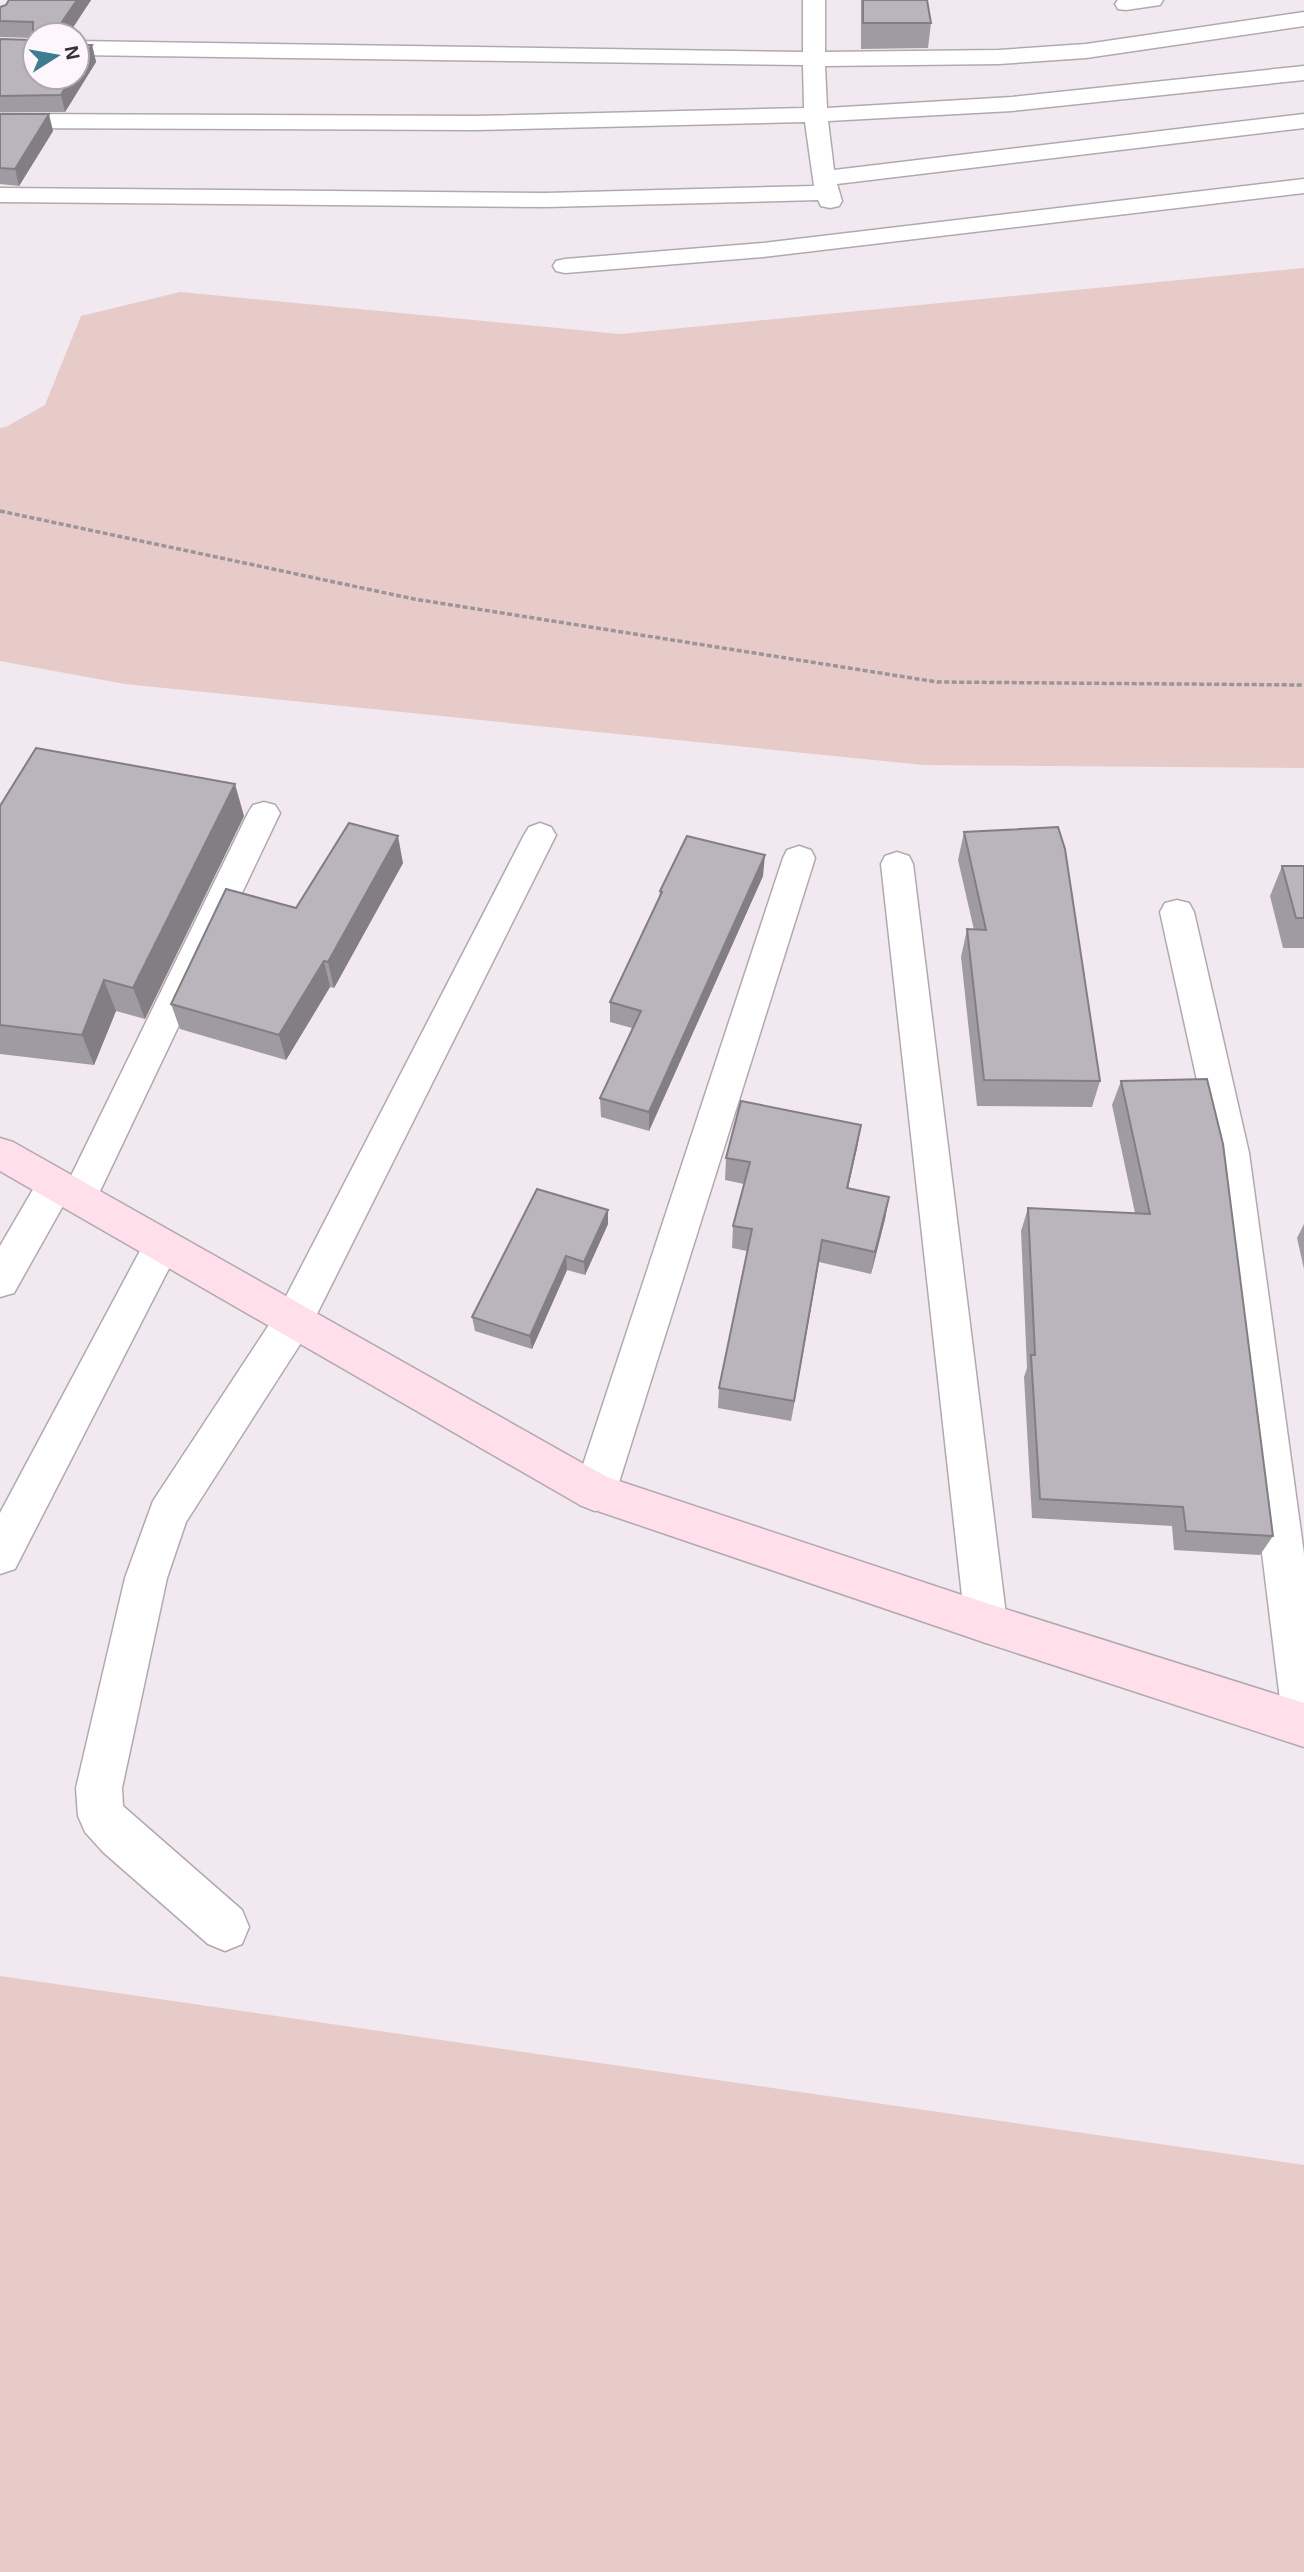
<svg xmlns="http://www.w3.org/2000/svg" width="1304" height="2572" viewBox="0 0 1304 2572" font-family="Helvetica,sans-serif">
<rect width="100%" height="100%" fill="#f2e8ef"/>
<g fill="#e6cbc9">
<polygon points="1304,268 1304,768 923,765 125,684 0,661 0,428 6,427 45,405 81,316 180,292 620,334"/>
<polygon points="0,1976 1304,2165 1304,2572 0,2572"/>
</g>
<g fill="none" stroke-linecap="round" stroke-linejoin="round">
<defs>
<g id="street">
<polygon points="803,0 825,0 825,52 999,50 1086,44 1304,12 1304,26 1086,58 999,64 825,66 827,108 1012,97 1304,66 1304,80 1012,111 828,121 834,170 1304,114 1304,128 837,184 842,201 839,206 830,208 821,206 818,200 546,207 0,202 0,188 546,193 814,186 805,122 475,130 0,128 0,114 475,116 804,108 803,65 77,55 77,41 803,52"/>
<polygon points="1118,0 1163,0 1160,5 1126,10 1118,9 1115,4"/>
<polygon points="1304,179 1304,193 763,257 565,273 556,271 553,266 556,261 565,259 763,243"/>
<polygon points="264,802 275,805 280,813 92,1208 79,1212 66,1208 64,1204 14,1293 0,1297 0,1246 42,1174 55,1170 68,1174 70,1178 248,813 253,805"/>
<polygon points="540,823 551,827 556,835 308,1332 186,1522 167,1578 122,1788 123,1806 242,1910 249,1927 242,1944 225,1951 208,1944 103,1852 85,1832 78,1816 76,1788 125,1578 153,1501 280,1308 524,835 529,827"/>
<polygon points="799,846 811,850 815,858 616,1492 610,1505 595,1511 580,1505 574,1492 783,858 787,850"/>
<polygon points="897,852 909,856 913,864 1007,1623 1001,1637 986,1643 971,1637 965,1623 881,864 885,856"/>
<polygon points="1177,900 1189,903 1194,912 1249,1153 1304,1554 1304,1738 1288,1731 1282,1716 1213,1153 1160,912 1165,903"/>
<polygon points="162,1229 175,1234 181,1245 15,1569 0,1574 0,1513 149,1234"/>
</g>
<polygon id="secondary" points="0,1138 13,1142 607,1477 986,1603 1304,1703 1304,1747 986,1643 580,1505 0,1171"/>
</defs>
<use href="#street" stroke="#b2a9af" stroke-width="3"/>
<use href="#secondary" stroke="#b2a9af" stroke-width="3"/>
<polyline stroke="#9b9599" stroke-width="3.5" stroke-dasharray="5 2.5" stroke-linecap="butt" points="0,511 414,599 937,682 1304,685"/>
<use href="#street" fill="#fff" fill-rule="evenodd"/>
<use href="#secondary" fill="#ffdfe9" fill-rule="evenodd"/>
</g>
<g fill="#a09ba3">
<polygon points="9,0 91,0 68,35 35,35 35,77 92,45 96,62 65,112 0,112 0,39 33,40 33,38 0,37 0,7 6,5"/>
<polygon points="861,0 927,0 931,23 928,48 861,49"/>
<polygon points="0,114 53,131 19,186 0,184"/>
<polygon points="0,806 244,816 145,1019 116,1011 94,1065 0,1054"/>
<polygon points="964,832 1100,1081 1092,1107 977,1106 961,957 967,929 974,930 958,860"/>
<polygon points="403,863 334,988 330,987 286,1060 180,1029 171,1004 296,908"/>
<polygon points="1282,866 1304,866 1304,948 1283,948 1270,896"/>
<polygon points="763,876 649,1131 601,1117 600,1098 632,1028 610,1022 610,1002 659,898 660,891"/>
<polygon points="1121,1081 1273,1536 1260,1555 1174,1550 1172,1526 1032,1518 1024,1377 1027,1368 1021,1231 1028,1208 1135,1213 1112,1105"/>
<polygon points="861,1125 857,1148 848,1188 889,1197 885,1219 871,1274 819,1262 791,1421 718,1408 719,1388 747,1251 732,1248 733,1226 744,1184 725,1180 726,1158"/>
<polygon points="608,1224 585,1275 567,1270 532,1349 475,1331 472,1317"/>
<polygon points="1304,1224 1304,1269 1297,1238"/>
</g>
<g fill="#827e84">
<polygon points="77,0 91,0 68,35 53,35"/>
<polygon points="92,45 96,62 65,112 61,95 72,77 77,77 77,69"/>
<polygon points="49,114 53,131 19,186 15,169"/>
<polygon points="235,784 244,816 145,1019 133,988"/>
<polygon points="398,836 403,863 334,988 328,962"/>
<polygon points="765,855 763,876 649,1131 649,1112"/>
<polygon points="324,961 330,987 286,1060 279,1035"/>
<polygon points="104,980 116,1011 94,1065 82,1035"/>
<polygon points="861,1125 857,1148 843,1210 847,1188"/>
<polygon points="889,1197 885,1219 871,1274 875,1252"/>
<polygon points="608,1210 608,1224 585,1275 584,1262"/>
<polygon points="822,1240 819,1262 791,1421 794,1401"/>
<polygon points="566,1256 567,1270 532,1349 530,1336"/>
</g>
<g fill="#bab4bd" stroke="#827e84" stroke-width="2">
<polygon points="9,0 77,0 53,35 35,35 35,77 72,77 61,95 0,96 0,39 33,40 33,22 0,21 0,7 6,5"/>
<polygon points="863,0 927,0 931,23 863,23"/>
<polygon points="77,45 92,45 77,69"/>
<polygon points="0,114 49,114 15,169 0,168"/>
<polygon points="36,748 235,784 133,988 104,980 82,1035 0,1025 0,806"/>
<polygon points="349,823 398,836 328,962 324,961 279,1035 171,1004 226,889 296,908"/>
<polygon points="1058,827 1065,849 1100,1081 984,1080 967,929 986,930 964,832"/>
<polygon points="687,836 765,855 649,1112 600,1098 641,1011 610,1002 662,892 660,891"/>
<polygon points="1282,866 1304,866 1304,918 1296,918"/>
<polygon points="1207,1079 1223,1144 1273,1536 1186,1531 1183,1507 1040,1499 1031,1355 1035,1355 1028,1208 1150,1214 1121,1081"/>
<polygon points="741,1101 861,1125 847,1188 889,1197 875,1252 822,1240 794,1401 719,1388 752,1229 733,1226 750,1162 726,1158"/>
<polygon points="537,1189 608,1210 584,1262 566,1256 530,1336 472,1317"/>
</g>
<g transform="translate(56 56) rotate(79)"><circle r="33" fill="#fef6fc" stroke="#aea8ac" stroke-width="2"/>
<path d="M0-5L12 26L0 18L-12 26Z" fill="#3e7c92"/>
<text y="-10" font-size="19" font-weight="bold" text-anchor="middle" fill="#353234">N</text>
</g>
</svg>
